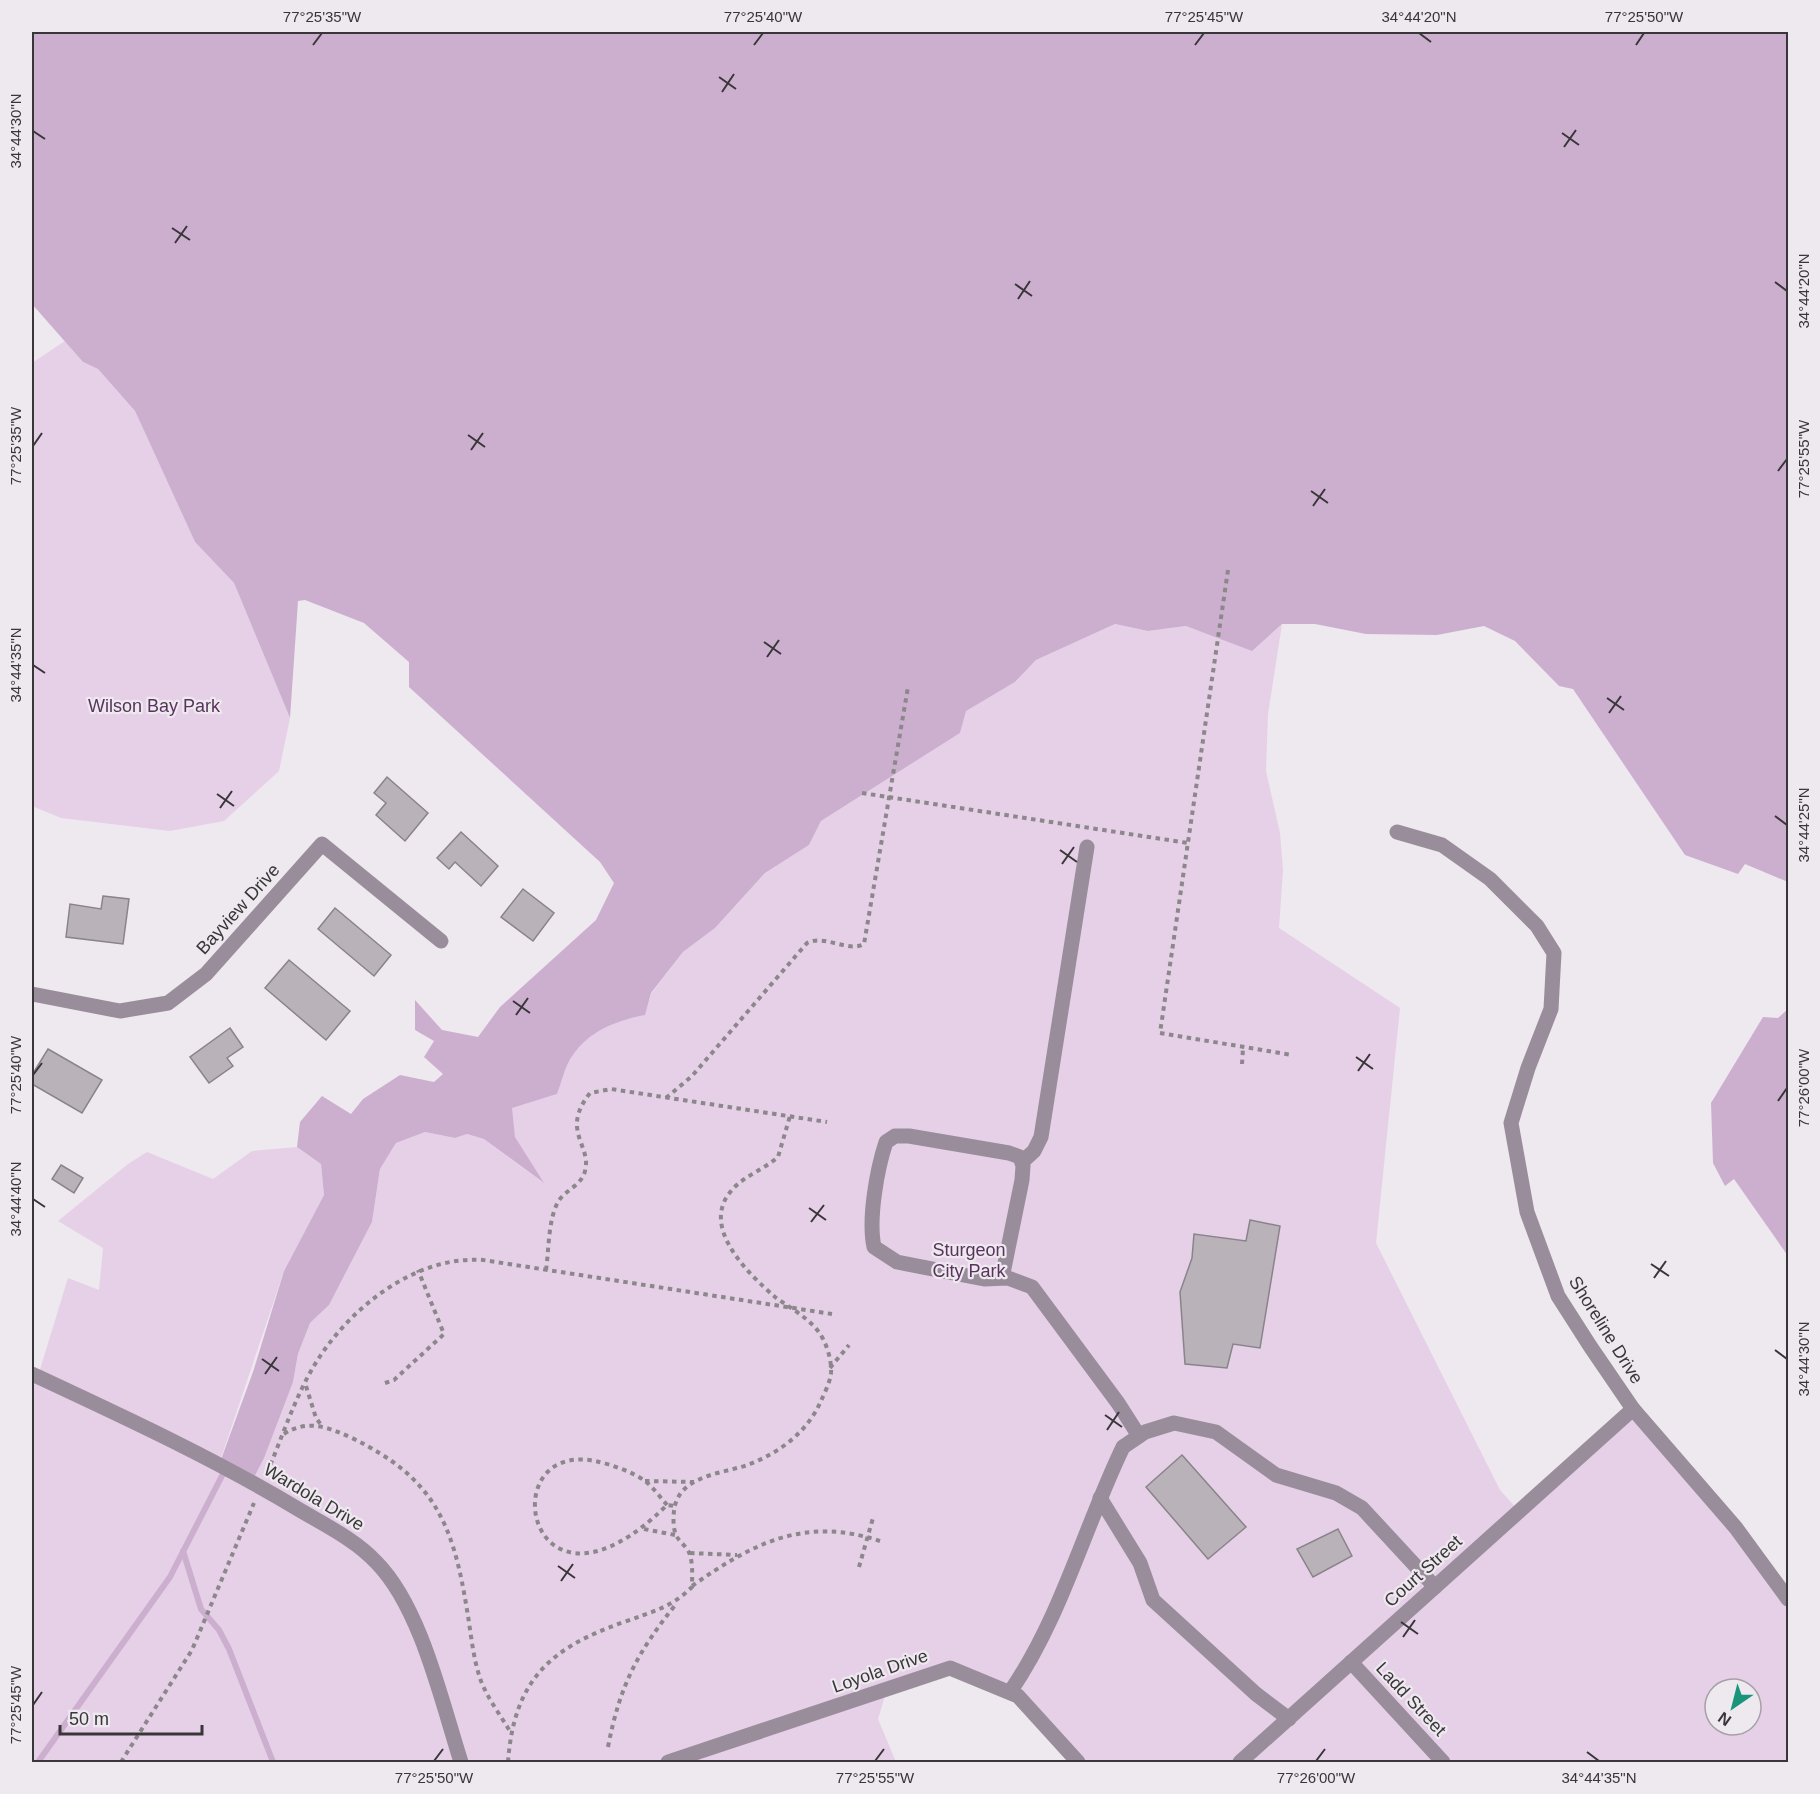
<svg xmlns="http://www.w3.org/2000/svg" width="1820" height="1794" viewBox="0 0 1820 1794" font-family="Helvetica,sans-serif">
<rect width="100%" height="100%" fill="#eee8ef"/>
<g fill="#e6d0e7" fill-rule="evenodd">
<polygon points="65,341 83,362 98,369 135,411 195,542 234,583 290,718 279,771 224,821 170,831 61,818 32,806 32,363"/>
<path d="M 1115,624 L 1148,631 L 1186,626 L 1252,650 L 1282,624 L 1268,714 L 1266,771 L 1280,833 L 1283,870 L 1279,928 L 1400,1008 L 1376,1243 L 1500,1490 L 1519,1511 L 1633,1409 L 1788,1599 L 1788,1762 L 1078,1762 L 1018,1696 L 950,1668 L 887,1689 L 878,1719 L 896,1762 L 32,1762 L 32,1374 L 38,1376 L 68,1278 L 99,1290 L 103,1248 L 58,1221 L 128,1164 L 147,1152 L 213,1179 L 252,1151 L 297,1147 L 321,1164 L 324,1195 L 284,1271 L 219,1464 L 293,1382 L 298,1354 L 310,1323 L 329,1305 L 372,1222 L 380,1169 L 396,1143 L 425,1132 L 455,1138 L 467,1134 L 484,1139 L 542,1182 L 515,1137 L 511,1108 L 557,1094 C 562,1082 565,1065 573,1055 C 589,1031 618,1020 645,1014 L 651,994 L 683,952 L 715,928 L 765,873 L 809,845 L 821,821 L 960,733 L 965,711 L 1015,682 L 1036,660 ZM 1715,1689 L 1751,1689 L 1751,1725 L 1715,1725 Z"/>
</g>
<g fill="#ccafce">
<path d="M 32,32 L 1788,32 L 1788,882 L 1745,864 L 1738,874 L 1685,855 L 1573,689 L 1559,686 L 1515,641 L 1484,626 L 1437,635 L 1366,634 L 1315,624 L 1282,624 L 1252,651 L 1186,626 L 1148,631 L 1115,624 L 1036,660 L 1015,682 L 966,711 L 960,733 L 821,821 L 809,845 L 765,873 L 715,928 L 683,952 L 651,993 L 645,1015 C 618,1020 589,1031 573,1055 C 565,1065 562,1082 557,1094 L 512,1108 L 515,1137 L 544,1183 L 484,1139 L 467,1134 L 455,1138 L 425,1132 L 396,1143 L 380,1169 L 372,1222 L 329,1305 L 310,1323 L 298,1354 L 293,1382 L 264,1458 L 252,1481 L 219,1465 L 253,1372 L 284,1271 L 324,1195 L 321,1164 L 297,1147 L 300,1122 L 322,1096 L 351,1114 L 363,1099 L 400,1075 L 434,1082 L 443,1074 L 424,1057 L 434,1041 L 415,1030 L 415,1000 L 442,1030 L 478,1037 L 500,1007 L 596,920 L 614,883 L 600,862 L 409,687 L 409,662 L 364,623 L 305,600 L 298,601 L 290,718 L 234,583 L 195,542 L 135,411 L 98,369 L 83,362 L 32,304 Z"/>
<polygon points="1788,1009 1788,1256 1734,1179 1725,1186 1713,1163 1711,1103 1763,1017 1778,1018"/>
</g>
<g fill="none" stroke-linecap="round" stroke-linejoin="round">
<g stroke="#ccafce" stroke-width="6">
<polyline points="183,1551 201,1609 219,1630 229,1649 273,1762"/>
<polyline points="38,1762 170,1577 226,1468"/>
</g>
</g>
<g fill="#b9b3b9" stroke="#89848a" stroke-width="1.5">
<polygon points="387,777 428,813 405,841 376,815 386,803 374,793"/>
<polygon points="461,832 498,866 481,886 455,862 449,869 437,858"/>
<polygon points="523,889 554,913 533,941 501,917"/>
<polygon points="103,896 129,899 123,944 66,937 70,904 101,909"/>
<polygon points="335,908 391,955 374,976 318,929"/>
<polygon points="289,960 350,1011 326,1040 265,988"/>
<polygon points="230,1028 243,1047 227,1058 233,1066 209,1083 190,1057"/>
<polygon points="48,1049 102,1080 82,1113 32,1084 32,1075"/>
<polygon points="61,1165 83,1178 74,1193 52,1179"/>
<polygon points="1250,1220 1280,1226 1260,1348 1233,1344 1227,1368 1185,1364 1180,1292 1192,1258 1194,1234 1246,1241"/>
<polygon points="1182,1455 1246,1527 1208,1559 1146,1487"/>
<polygon points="1338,1529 1352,1556 1313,1577 1297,1549"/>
</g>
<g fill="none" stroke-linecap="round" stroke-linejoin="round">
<g stroke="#8b878b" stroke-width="4" stroke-dasharray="4.5 4.5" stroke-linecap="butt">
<polyline points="1228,570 1160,1033 1292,1055"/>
<polyline points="862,793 1188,843"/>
<polyline points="1242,1064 1243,1048"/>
<path d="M 666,1098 L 692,1076 L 807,943 C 825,934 848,953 864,944 L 908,687"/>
<path d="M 546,1270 C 549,1250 548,1220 558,1202 C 565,1190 582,1185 585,1171 C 592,1145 560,1131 590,1093 L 611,1089 L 827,1122"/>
<polyline points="830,1368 849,1345"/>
<polyline points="385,1383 394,1380 444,1334 418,1270"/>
<polyline points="306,1386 316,1418 322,1426"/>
<path d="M 284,1434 C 307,1419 328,1427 352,1438 C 434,1478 453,1523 467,1610 C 471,1633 473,1659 481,1681 C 488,1699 501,1716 511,1733"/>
<path d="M 267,1473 C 281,1440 293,1403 311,1371 C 344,1312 413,1255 483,1260 L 832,1314"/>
<polyline points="645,1481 694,1482"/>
<path d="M 667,1505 C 660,1497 653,1487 645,1481 C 633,1472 610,1464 595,1461 C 490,1440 528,1643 667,1505 L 675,1506"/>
<polyline points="644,1529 675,1535"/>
<polyline points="690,1553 737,1555"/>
<polyline points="859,1567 873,1518"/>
<path d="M 692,1586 C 753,1543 805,1516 880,1541"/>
<path d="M 608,1747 C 620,1685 637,1653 676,1604"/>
<polyline points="121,1762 192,1650 254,1503"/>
<path d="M 508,1762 C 514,1681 549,1648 624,1622 C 651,1612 671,1608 692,1587 C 692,1576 693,1565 690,1555 C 688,1548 681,1543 677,1537 C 672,1529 673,1510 676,1502 C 686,1474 727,1473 750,1464 C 780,1452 806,1433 820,1403 C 824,1394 830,1383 831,1373 C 832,1360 826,1341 818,1331 C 806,1316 790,1308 775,1297 C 750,1275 703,1231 728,1195 C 740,1177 762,1171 778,1157 L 790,1116"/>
</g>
<g stroke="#9a8d9b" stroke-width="15">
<polyline points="1397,832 1442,845 1490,879 1537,926 1554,953 1551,1009 1528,1068 1511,1123 1527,1212 1558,1296 1590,1346 1633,1409 1736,1528 1788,1599"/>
<polyline points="32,994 120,1011 168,1003 206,974 322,844 441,941"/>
<polyline points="1022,1162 1034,1151 1041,1137 1087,847"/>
<path d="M 1002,1278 L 1022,1180 L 1023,1166 L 1020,1157 L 1009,1153 L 909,1136 L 895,1136 L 886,1142 C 877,1169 868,1219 874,1247 L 897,1262 L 984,1279 L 1008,1278 L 1032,1287 L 1118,1403 L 1139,1436"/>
<path d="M 32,1374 C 122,1416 213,1458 298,1509 C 325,1525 356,1540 377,1563 C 421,1608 442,1703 461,1762"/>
<polyline points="1100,1498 1140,1563 1153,1600 1256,1694 1289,1719"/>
<polyline points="1351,1662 1443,1762"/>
<path d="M 1010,1692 C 1061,1618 1084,1528 1123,1447 L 1145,1432 L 1174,1423 L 1216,1432 L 1276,1475 L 1336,1493 L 1362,1508 L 1435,1587"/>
<polyline points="668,1762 950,1668 1018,1696 1078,1762"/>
<polyline points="1240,1762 1633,1409"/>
</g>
</g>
<path fill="none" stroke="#383638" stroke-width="2" d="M 1419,33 L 1431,42M 313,45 L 322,33M 754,45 L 763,33M 1195,45 L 1204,33M 1636,45 L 1644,33M 719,77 L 736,89M 722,92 L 734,74M 33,131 L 45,139M 1562,133 L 1579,145M 1564,147 L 1576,130M 172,228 L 190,240M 175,243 L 187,226M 1775,282 L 1787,291M 1015,284 L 1032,296M 1018,299 L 1030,281M 468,435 L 485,447M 33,446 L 42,433M 471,450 L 483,433M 1778,471 L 1787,459M 1311,491 L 1328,503M 1313,506 L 1325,489M 764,642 L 781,654M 767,657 L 779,640M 33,665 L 45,673M 1607,698 L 1624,710M 1609,713 L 1621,696M 217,794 L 234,806M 220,808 L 232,791M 1775,816 L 1787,825M 1060,850 L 1077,862M 1062,864 L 1074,847M 513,1001 L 530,1013M 516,1015 L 528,998M 1356,1057 L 1373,1069M 1358,1071 L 1370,1054M 33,1075 L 42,1063M 1778,1101 L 1787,1088M 33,1199 L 45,1207M 809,1208 L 826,1220M 811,1222 L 824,1205M 1651,1264 L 1669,1276M 1654,1278 L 1666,1261M 1775,1350 L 1787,1359M 262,1359 L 279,1371M 265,1374 L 277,1357M 1105,1415 L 1122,1427M 1107,1430 L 1119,1412M 558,1566 L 575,1578M 561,1581 L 573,1564M 1401,1622 L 1418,1634M 1403,1637 L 1415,1620M 33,1705 L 42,1692M 1587,1752 L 1599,1761M 434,1761 L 443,1749M 875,1761 L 884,1749M 1316,1761 L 1325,1749"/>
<g text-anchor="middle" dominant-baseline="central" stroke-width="4.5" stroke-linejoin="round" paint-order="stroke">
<g font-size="18" fill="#59335d" stroke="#eee8ef">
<text x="154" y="706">Wilson Bay Park</text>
<text x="969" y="1250">Sturgeon<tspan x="969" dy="21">City Park</tspan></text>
</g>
<g font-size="18" fill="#383638" stroke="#eee8ef">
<text transform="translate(238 909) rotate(-48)">Bayview Drive</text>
<text transform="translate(1606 1330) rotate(58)">Shoreline Drive</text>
<text transform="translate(314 1497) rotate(31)">Wardola Drive</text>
<text transform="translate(1423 1571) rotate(-42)">Court Street</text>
<text transform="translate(880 1671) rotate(-19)">Loyola Drive</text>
<text transform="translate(1411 1699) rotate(47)">Ladd Street</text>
</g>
</g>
<rect width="1820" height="1794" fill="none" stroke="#eee8ef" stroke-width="66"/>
<g transform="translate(1733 1707) rotate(215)"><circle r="28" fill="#eee8ef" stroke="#a5a1a6" stroke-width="1.5"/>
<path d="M0-4.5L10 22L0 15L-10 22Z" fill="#1a947a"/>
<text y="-9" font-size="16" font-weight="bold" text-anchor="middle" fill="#383638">N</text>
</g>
<path d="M60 1725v9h142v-9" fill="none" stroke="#383638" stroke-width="3"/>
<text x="69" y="1725" font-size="18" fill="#383638" stroke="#eee8ef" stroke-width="4.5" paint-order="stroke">50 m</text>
<rect x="33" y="33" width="1754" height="1728" fill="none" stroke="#383638" stroke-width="2"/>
<g font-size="15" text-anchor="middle" fill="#383638">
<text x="322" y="22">77°25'35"W</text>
<text x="763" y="22">77°25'40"W</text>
<text x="1204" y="22">77°25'45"W</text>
<text x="1419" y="22">34°44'20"N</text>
<text x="1644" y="22">77°25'50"W</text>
<text transform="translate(16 131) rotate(-90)" y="5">34°44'30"N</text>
<text transform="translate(1804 291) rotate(-90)" y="5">34°44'20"N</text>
<text transform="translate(16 446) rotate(-90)" y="5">77°25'35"W</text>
<text transform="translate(1804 459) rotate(-90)" y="5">77°25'55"W</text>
<text transform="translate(16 665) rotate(-90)" y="5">34°44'35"N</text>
<text transform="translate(1804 825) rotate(-90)" y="5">34°44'25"N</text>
<text transform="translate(16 1075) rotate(-90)" y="5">77°25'40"W</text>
<text transform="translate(1804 1088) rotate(-90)" y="5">77°26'00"W</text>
<text transform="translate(16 1199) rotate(-90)" y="5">34°44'40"N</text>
<text transform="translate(1804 1359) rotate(-90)" y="5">34°44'30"N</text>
<text transform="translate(16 1705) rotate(-90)" y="5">77°25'45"W</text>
<text x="434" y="1783">77°25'50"W</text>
<text x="875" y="1783">77°25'55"W</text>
<text x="1316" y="1783">77°26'00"W</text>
<text x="1599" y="1783">34°44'35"N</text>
</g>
</svg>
